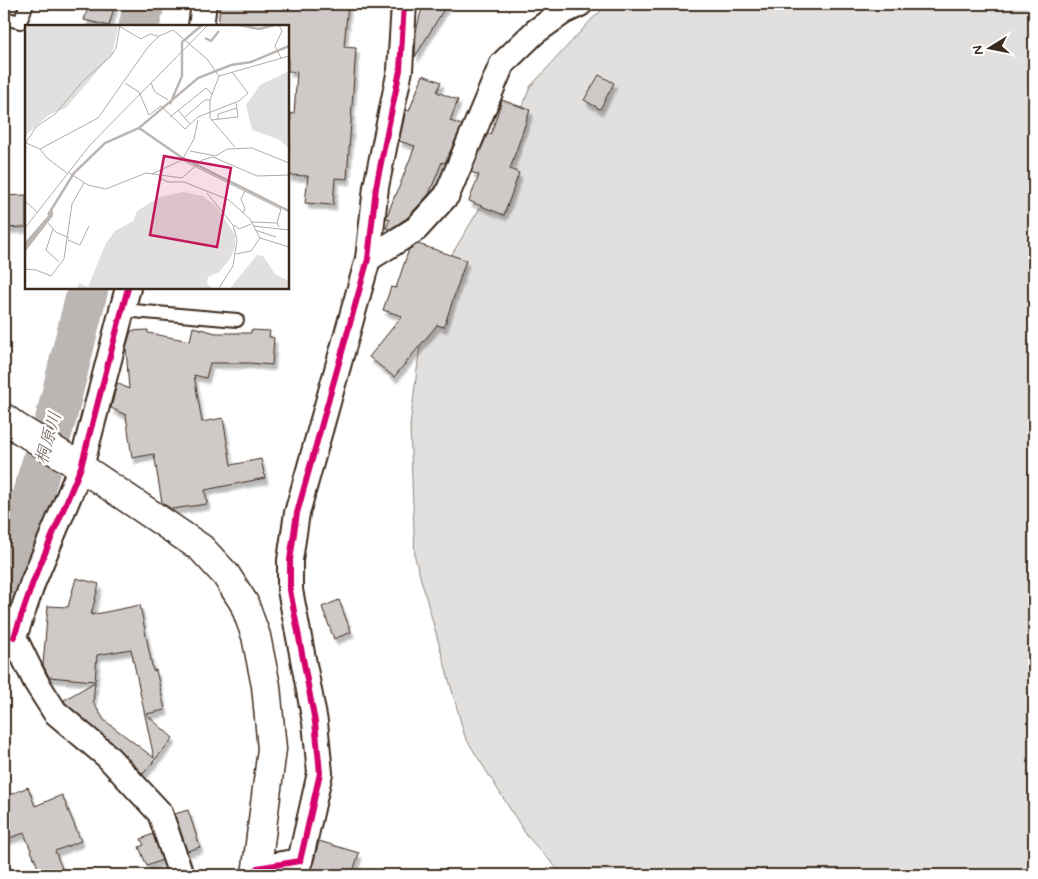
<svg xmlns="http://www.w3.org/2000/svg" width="1038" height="879" viewBox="0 0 1038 879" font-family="Mynerve,'Klee One',sans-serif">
<defs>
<filter id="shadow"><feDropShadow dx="3" dy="5.5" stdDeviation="1" flood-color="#0004"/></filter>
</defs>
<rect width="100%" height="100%" fill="#fff"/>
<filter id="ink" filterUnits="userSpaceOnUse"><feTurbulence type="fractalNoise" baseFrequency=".02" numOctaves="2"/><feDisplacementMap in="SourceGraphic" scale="10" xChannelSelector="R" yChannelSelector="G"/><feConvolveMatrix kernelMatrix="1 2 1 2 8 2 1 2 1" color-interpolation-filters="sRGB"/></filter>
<g filter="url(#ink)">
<polygon fill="#e2e0de" stroke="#8e857e" points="609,4 1034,4 1034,875 563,875 527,836 465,737 415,558 410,426 426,297 489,193 530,87 593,18"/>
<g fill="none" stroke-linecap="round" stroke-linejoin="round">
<g stroke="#bcb6b3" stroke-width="41">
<polyline points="139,26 144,4"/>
<polyline points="4,587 56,418 88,288"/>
</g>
</g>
<g fill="#cfcac7" stroke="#3b2a1e" filter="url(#shadow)">
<polygon points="89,4 115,4 109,26 84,20"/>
<polygon points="220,4 348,4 344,47 356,48 347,179 335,178 333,205 305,203 308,176 288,175 291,113 294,114 297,72 288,71 288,26 218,26"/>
<polygon points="423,4 447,4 415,57 416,31"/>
<polygon points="423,75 441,82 437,92 458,100 450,121 462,125 445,163 442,162 429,194 407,218 390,229 386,228 390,219 386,218 387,216 395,195 396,195 415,146 399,141 406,110 409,111"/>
<polygon points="599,75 614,83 600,109 584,100"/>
<polygon points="502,100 530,110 510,169 519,173 504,215 469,201 479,175 471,172 488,133 491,134"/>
<polygon points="26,195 26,227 4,228 4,196"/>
<polygon points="418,244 466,260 444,327 437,325 394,377 369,357 402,316 383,310 391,287 396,288 409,249"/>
<polygon points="193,327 216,333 251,333 251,330 270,331 269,337 274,338 272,365 249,363 210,363 206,378 194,375 202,422 223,418 231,465 261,459 265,478 205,490 207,504 172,509 162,503 154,454 132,458 126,415 111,408 117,383 129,389 126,347 131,331 148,330 148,333 190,341"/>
<polygon points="76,578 99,584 91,615 140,605 153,671 156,670 165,710 146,714 173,738 143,774 116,746 65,703 64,700 95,682 93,702 104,720 154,758 131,649 97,655 95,681 49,677 43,665 48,606 68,607"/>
<polygon points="339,600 351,632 334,639 322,607"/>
<polygon points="28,787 35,806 62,795 81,841 55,851 63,871 53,875 41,875 24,833 4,840 4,797"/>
<polygon points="188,810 200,847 187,851 175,814"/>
<polygon points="153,834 162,860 147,866 139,847 144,845 141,839"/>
<polygon points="319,841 359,853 352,875 306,875 313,864"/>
</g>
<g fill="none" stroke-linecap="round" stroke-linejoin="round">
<defs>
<g id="service">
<polyline points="4,18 20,22 27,4"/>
<polyline points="122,310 237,320"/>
</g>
<g id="minor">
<polyline points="201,26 204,4"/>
<polyline points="368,259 416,229 447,195 502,64 535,32 563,12 580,4"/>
<polyline points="4,633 14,637 36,682 55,712 107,756 160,813 181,875"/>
<polyline points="14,637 33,582 81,467 122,310 128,288"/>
<polyline points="257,868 300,861 320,773 315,722 290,590 290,560 297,513 368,259 376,187 400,70 404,4"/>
</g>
<polyline id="tertiary" points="4,418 16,427 81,467 201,548 226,575 244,603 256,636 266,686 272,749 256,875"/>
</defs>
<use href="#service" stroke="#3b2a1e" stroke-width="16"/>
<use href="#minor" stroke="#3b2a1e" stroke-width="28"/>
<use href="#tertiary" stroke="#3b2a1e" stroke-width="31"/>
<use href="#service" stroke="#fff" stroke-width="12"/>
<use href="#minor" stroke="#fff" stroke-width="24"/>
<use href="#tertiary" stroke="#fff" stroke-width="28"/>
<defs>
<g id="cycleway">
<polyline points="14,637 33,582 81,467 122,310 128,288"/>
<polyline points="257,868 300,861 320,773 315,722 290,590 290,560 297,513 368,259 376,187 400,70 404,4"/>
</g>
</defs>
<use href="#cycleway" stroke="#fff" stroke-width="9"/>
<use href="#cycleway" stroke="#d6006c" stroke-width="6"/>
</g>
</g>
<g text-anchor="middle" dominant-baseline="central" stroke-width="5" stroke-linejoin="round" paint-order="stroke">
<g font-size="18" font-style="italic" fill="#685b52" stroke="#fff">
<text transform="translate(49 438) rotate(-74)">桐原川</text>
</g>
</g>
<g transform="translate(25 25)">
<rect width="264" height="264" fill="#fff"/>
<path d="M 0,0 L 94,0 L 87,29 L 41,83 L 25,89 L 0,111 ZM 264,46 L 264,123 L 253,114 L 227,105 L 221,80 L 235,60 ZM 158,167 L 178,171 L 192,182 L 210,210 L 210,222 L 205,234 L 194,247 L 183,252 L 182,259 L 187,263 L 52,263 L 54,258 L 63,262 L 81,218 L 90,206 L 108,196 L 112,186 L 135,172 ZM 232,230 L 238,231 L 250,249 L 264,256 L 264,263 L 205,263 Z" fill="#e2e0de"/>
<path d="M 28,185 L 28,191 L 0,227 L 0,217 Z" fill="#bcb6b3"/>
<path fill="none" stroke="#bcb6b3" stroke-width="2.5" d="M 215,0 L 234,4 L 250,0M 180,13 L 186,16 L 194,6M 145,79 L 157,51 L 157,17 L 177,0M 114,103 L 156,132 L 264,186M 23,190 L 49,148 L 80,118 L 114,103 L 173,53 L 206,40 L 226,37 L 264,21"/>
<path fill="none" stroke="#b1aaa5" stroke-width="1" d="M 254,0 L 257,6 L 250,21 L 256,33M 94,1 L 116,14 L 125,9 L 133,11M 194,51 L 264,31M 100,58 L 114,67 L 124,90 L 136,81 L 160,104 L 173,92 L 214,76 L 223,68 L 207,47M 126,58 L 130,67 L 143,75M 153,85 L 165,99M 145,92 L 181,63 L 188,70M 160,92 L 180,75 L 185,75M 193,94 L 193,89 L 212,83M 186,95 L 213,92 L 211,78M 1,118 L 15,124 L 22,133 L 42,148M 0,119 L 11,102 L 30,89 L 58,56 L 86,31 L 91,23 L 95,0M 15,124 L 73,93 L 123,22 L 134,11 L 148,5 L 182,34 L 194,51 L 185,75 L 185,93 L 210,122M 165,126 L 191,131 L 202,124 L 227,123 L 264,138M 157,135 L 256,184 L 252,198 L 254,202M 43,147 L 63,160 L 81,164 L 121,148 L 157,153 L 177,135 L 188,132 L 232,151 L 264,150M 127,149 L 157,135 L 169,114 L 173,95M 136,151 L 136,154 L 143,157 L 159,157 L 204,175 L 225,194 L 235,213 L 264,222M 182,168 L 208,200 L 212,215 L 208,241 L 194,263M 0,176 L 12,187M 218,188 L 220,184 L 216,174 L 220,166M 226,197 L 252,198M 23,198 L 31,207 L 44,213M 209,200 L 214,204 L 226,199M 228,201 L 264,205M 0,203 L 65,120 L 183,0M 28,204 L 21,225 L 34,237M 230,205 L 251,212M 43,215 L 55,220 L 64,201M 211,229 L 226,226 L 235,213M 0,244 L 11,245 L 26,251 L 39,234 L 47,179 L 59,158"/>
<path fill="#c2185b" fill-opacity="0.15" stroke="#c2185b" stroke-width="2.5" d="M 139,131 L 206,143 L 192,222 L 125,210 Z"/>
<rect width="264" height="264" fill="none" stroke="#3b2a1e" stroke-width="2.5"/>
</g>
<rect width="1038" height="879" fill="none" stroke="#fff" stroke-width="20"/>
<rect x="10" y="10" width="1018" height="859" fill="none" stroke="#3b2a1e" stroke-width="2" filter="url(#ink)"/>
<g transform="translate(990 48) rotate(260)" stroke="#ffffff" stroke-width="4" paint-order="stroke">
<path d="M0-4L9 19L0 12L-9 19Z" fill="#3b2a1e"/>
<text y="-8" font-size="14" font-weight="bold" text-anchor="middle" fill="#3b2a1e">N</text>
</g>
</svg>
